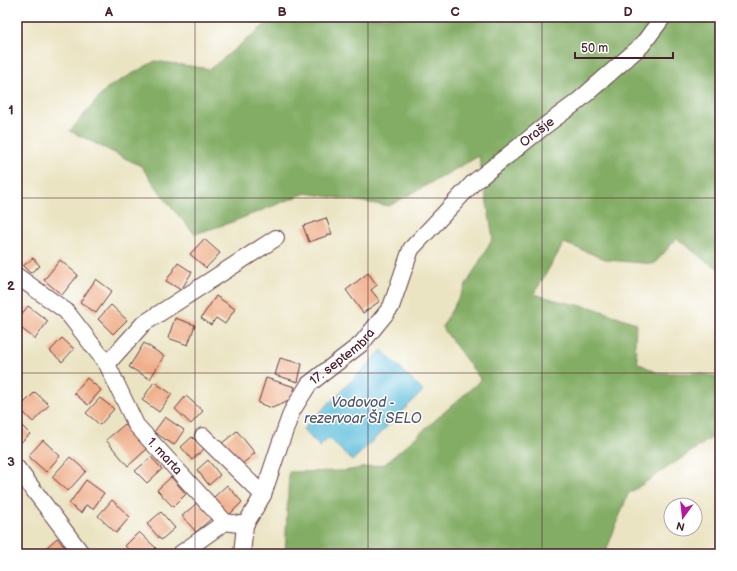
<svg xmlns="http://www.w3.org/2000/svg" width="737" height="571" viewBox="0 0 737 571" font-family="'Balsamiq Sans',sans-serif">
<rect width="100%" height="100%" fill="#fff"/>
<filter id="ink" filterUnits="userSpaceOnUse"><feTurbulence type="fractalNoise" baseFrequency=".025" numOctaves="2"/><feDisplacementMap in="SourceGraphic" scale="8" xChannelSelector="R" yChannelSelector="G"/><feConvolveMatrix kernelMatrix="1 2 1 2 8 2 1 2 1" color-interpolation-filters="sRGB"/></filter>
<filter id="wash" filterUnits="userSpaceOnUse"><feTurbulence type="fractalNoise" baseFrequency=".012" numOctaves="4" result="noise"/><feDisplacementMap in="SourceGraphic" scale="16" xChannelSelector="R" yChannelSelector="G"/><feGaussianBlur stdDeviation="0.9" result="paint"/><feColorMatrix in="noise" values="0 0 0 0 0 0 0 0 0 0 0 0 0 0 0 0 0 1.4 0 .05"/><feComposite in="paint" operator="in"/></filter>
<g filter="url(#wash)">
<rect width="100%" height="100%" fill="#ebe4c3"/>
<polygon fill="#83ad65" stroke="#666648" points="275,17 664,17 647,40 673,17 720,17 720,269 704,260 677,238 654,264 608,260 564,243 534,294 563,302 593,308 636,323 635,344 638,363 658,373 694,373 720,377 720,405 716,404 713,437 628,494 605,554 285,554 289,472 344,471 385,464 481,380 442,327 493,238 479,156 389,206 306,193 232,222 195,234 171,207 141,166 70,131 107,88 155,61 210,69"/>
<polygon fill="#5dbedb" stroke="#546e83" points="382,350 423,391 352,461 329,438 320,447 303,429"/>
<g id="blocks">
<g fill="#efae89">
<polygon points="326,218 332,234 309,242 303,226"/>
<polygon points="204,239 220,253 206,268 190,254"/>
<polygon points="33,258 40,266 30,273 23,266"/>
<polygon points="60,260 78,275 62,295 44,280"/>
<polygon points="178,263 192,272 181,290 166,281"/>
<polygon points="368,273 377,285 371,290 380,301 363,313 346,290"/>
<polygon points="96,279 112,291 96,313 80,302"/>
<polygon points="216,296 235,309 225,324 216,318 211,325 201,318"/>
<polygon points="111,305 127,320 113,334 98,319"/>
<polygon points="28,306 48,321 35,339 17,325 17,320"/>
<polygon points="175,318 195,325 188,345 168,338"/>
<polygon points="62,338 74,349 62,362 50,351"/>
<polygon points="144,343 164,356 150,379 129,367"/>
<polygon points="280,358 302,364 298,382 275,375"/>
<polygon points="87,378 101,390 88,405 74,393"/>
<polygon points="266,378 295,387 291,400 272,408 258,403"/>
<polygon points="154,382 172,394 159,412 142,400"/>
<polygon points="35,392 49,405 33,422 19,408"/>
<polygon points="186,396 203,411 191,424 175,409"/>
<polygon points="100,398 114,409 100,425 86,413"/>
<polygon points="165,417 184,430 174,445 154,432"/>
<polygon points="17,421 30,434 17,446"/>
<polygon points="125,424 147,449 128,466 106,440"/>
<polygon points="237,431 255,453 240,466 221,444"/>
<polygon points="192,437 204,449 192,460 181,447"/>
<polygon points="43,440 60,456 46,472 28,456"/>
<polygon points="70,457 86,471 68,491 52,477"/>
<polygon points="151,457 162,469 147,483 135,471"/>
<polygon points="208,460 220,475 209,485 197,470"/>
<polygon points="171,477 186,494 173,507 157,490"/>
<polygon points="86,480 104,493 93,509 86,505 81,513 69,504"/>
<polygon points="227,485 242,502 228,516 212,499"/>
<polygon points="112,500 130,517 116,533 98,516"/>
<polygon points="198,502 212,518 196,532 182,516"/>
<polygon points="161,512 175,528 161,540 147,524"/>
<polygon points="139,532 156,548 150,554 133,554 125,546"/>
<polygon points="57,538 70,553 69,554 39,554"/>
</g>
</g>
</g>
<g filter="url(#ink)">
<use href="#blocks" fill-opacity="0" stroke="#623d42" stroke-width="1"/>
<g fill="none" stroke-linecap="round" stroke-linejoin="round">
<defs>
<g id="street">
<path id="s1" d="M 17,276 L 66,311 L 107,364 L 136,425 L 225,522 L 245,525"/>
<polyline points="107,364 143,324 276,238"/>
<polyline points="203,436 263,495"/>
<polyline points="17,468 82,554"/>
<polyline points="180,554 225,522"/>
<path id="s2" d="M 242,554 L 245,525 L 263,495 L 280,444 L 292,411 L 309,384 L 361,344 L 391,307 L 411,249 L 473,183 L 546,125 L 577,102 L 642,45 L 663,17"/>
</g>
</defs>
<use href="#street" stroke="#623d42" stroke-width="18"/>
<use href="#street" stroke="#fff" stroke-width="16"/>
</g>
</g>
<path fill="none" stroke="#4a1f2b" stroke-width="1" stroke-opacity="0.55" d="M 195,17 L 195,554M 368,17 L 368,554M 542,17 L 542,554M 17,198 L 720,198M 17,373 L 720,373"/>
<g text-anchor="middle" dominant-baseline="central" stroke-width="3" stroke-linejoin="round" paint-order="stroke">
<g font-size="13" fill="#4a1f2b" stroke="#fff">
<text stroke="none"><textPath href="#s2" startOffset="532">Orašje</textPath></text>
<text stroke="none"><textPath href="#s2" startOffset="228">17. septembra</textPath></text>
<text stroke="none"><textPath href="#s1" startOffset="237">1. marta</textPath></text>
</g>
<g font-size="14" font-style="italic" fill="#515769" stroke="#fff">
<text x="363" y="402">Vodovod -<tspan x="363" dy="16">rezervoar ŠI SELO</tspan></text>
</g>
</g>
<rect width="737" height="571" fill="none" stroke="#fff" stroke-width="44"/>
<g transform="translate(683 517) rotate(195)"><circle r="19" fill="#ffffff" stroke="#b7a5aa"/>
<path d="M0-3L7 15L0 10L-7 15Z" fill="#b5179e"/>
<text y="-6" font-size="11" font-weight="bold" text-anchor="middle" fill="#4a1f2b">N</text>
</g>
<path d="M575 52v6h98v-6" fill="none" stroke="#4a1f2b" stroke-width="2"/>
<text x="581" y="52" font-size="12" fill="#4a1f2b" stroke="#ffffff" stroke-width="3" paint-order="stroke">50 m</text>
<rect x="22" y="22" width="693" height="527" fill="none" stroke="#4a1f2b" stroke-width="1.5"/>
<g font-size="13" text-anchor="middle" font-weight="bold" fill="#4a1f2b">
<text x="109" y="16">A</text>
<text x="282" y="16">B</text>
<text x="455" y="16">C</text>
<text x="628" y="16">D</text>
<text x="11" y="114">1</text>
<text x="11" y="290">2</text>
<text x="11" y="466">3</text>
</g>
</svg>
